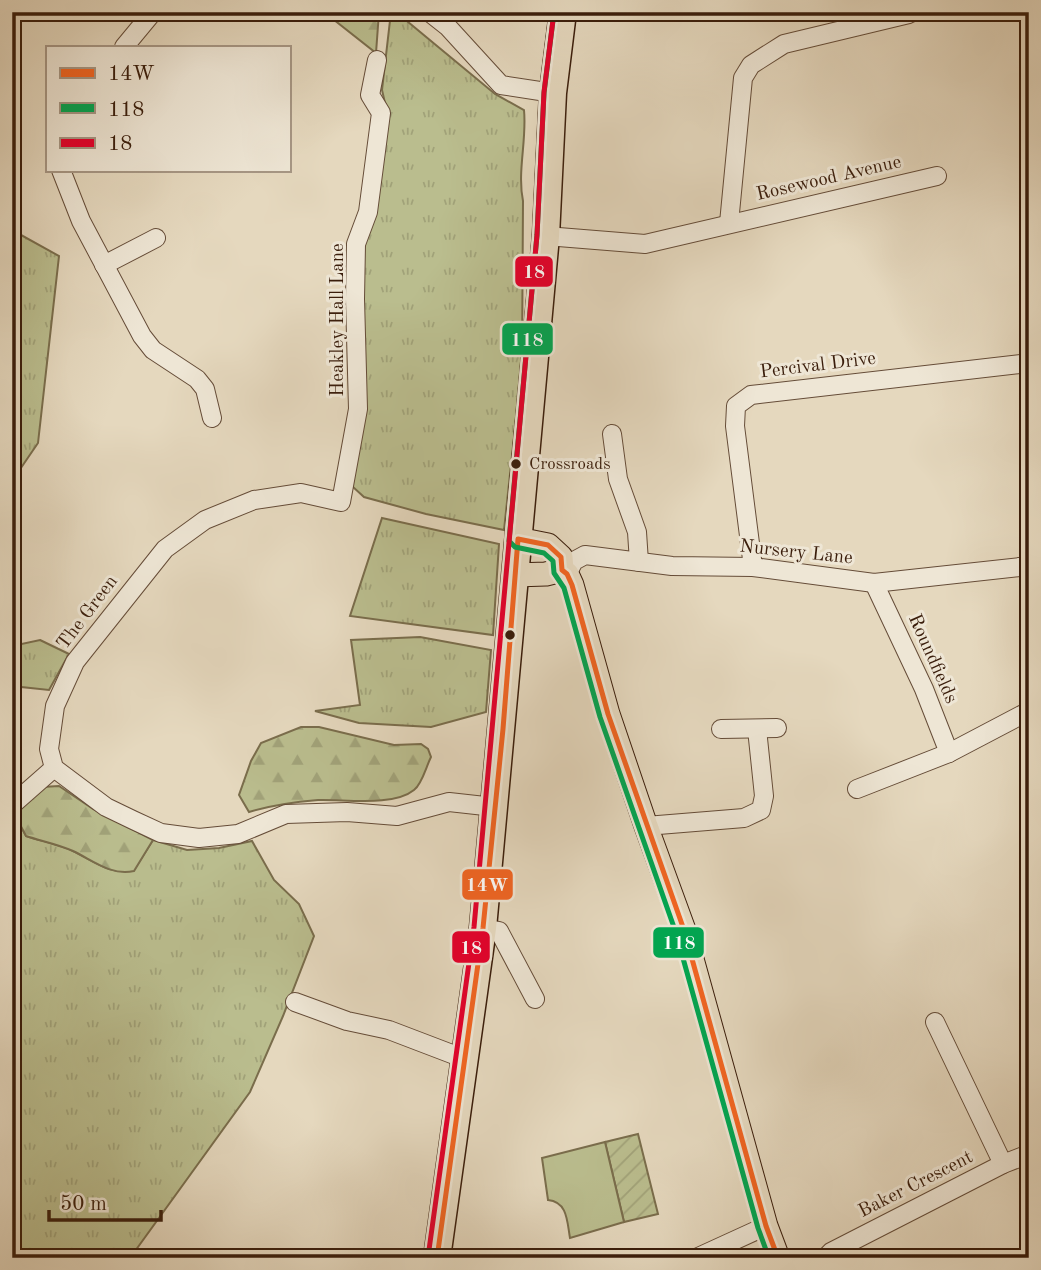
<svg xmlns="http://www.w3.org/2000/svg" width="1041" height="1270" viewBox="0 0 1041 1270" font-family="'Old Standard TT',serif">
<defs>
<pattern id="grass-tufts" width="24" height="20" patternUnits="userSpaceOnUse" patternTransform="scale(1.75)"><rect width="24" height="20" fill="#babd8e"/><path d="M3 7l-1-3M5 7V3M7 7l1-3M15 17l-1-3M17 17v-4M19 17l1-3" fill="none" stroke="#a1a279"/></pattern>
<pattern id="forest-firs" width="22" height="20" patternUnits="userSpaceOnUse" patternTransform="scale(1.75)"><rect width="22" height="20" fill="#babd8e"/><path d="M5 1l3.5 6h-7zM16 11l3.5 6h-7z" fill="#a1a279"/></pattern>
<pattern id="garden-furrows" width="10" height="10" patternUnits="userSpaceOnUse" patternTransform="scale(1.75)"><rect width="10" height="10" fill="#babd8e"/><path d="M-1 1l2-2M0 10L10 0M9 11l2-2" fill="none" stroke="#a1a279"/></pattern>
</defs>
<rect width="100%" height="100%" fill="#e5d8be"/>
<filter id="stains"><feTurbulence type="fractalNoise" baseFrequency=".00286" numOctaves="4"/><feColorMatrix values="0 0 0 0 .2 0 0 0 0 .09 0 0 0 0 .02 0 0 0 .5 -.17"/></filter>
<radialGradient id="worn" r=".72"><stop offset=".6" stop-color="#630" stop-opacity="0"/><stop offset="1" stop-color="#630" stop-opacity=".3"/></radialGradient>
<g fill="url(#grass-tufts)" stroke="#7a6d4c" stroke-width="2">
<path d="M 391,12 L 396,12 L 495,94 L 524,110 C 527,140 517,172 523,201 L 522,363 L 504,530 L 426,514 L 364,497 L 353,487 L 349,478 L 360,245 L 388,116 L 382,90 Z"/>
<polygon points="12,230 59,256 38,443 12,481"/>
<polygon points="382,518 499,544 493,635 350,616"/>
<polygon points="420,637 491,650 486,712 431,727 359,723 315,711 360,705 351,640"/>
<polygon points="40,640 69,654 49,690 12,686 12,646"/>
<path d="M 14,813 L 26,836 C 41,841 59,845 73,851 C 94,861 111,876 134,870 L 153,840 L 187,850 L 219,848 L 252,841 L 274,880 L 299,904 L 314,936 L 283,1016 L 250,1092 L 130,1258 L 12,1258 Z"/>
</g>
<g fill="url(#forest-firs)" stroke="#7a6d4c" stroke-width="2">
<polygon points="324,12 379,12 376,53"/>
<path d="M 301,727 L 319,727 L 394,745 L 421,744 L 428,749 L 431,757 C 426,767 422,784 414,790 C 393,807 345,799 318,800 C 294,802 272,805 249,812 L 239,795 L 251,761 L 261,743 Z"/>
<path d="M 59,786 L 93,809 L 153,840 L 134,871 C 111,876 94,861 73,851 C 58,844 41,841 26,836 L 14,813 L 42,787 Z"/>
</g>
<polygon fill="url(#garden-furrows)" stroke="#7a6d4c" stroke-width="2" points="638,1134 658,1214 624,1222 605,1142"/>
<path fill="#babd8e" stroke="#7a6d4c" stroke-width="2" d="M 605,1142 L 624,1222 L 570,1238 C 567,1222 568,1202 548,1200 L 542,1158 Z"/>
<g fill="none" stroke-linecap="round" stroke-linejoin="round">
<defs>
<g id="minor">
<polyline points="429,12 448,27 501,85 553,93"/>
<polyline points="124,47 153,12"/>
<polyline points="377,60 370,95 381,113 368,212 356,244 355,299 358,409 341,502 301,493 254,500 205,520 165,549 75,662 55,706 49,749 54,768 106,807 133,820 161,833 199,838 238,834 286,814 347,812 397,816 449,802 494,807"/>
<polyline points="61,170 81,221 142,336 153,350 197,379 205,389 212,418"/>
<polyline points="729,223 743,78 751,65 784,44 909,14"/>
<polyline points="546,236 645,244 937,176"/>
<polyline points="104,265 156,238"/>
<polyline points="612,434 618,479 637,532 639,562"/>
<polyline points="753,567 735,426 736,406 751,395 1029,363"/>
<polyline points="567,574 574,561 585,555 672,566 753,567 874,583 1029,566"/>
<polyline points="874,583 924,689 949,753"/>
<polyline points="721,729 777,728"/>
<polyline points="857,789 949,753 1029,711"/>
<polyline points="12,805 54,768"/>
<polyline points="646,826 744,818 761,810 764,796 757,729"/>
<polyline points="483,928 499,931 535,999"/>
<polyline points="295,1002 347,1021 389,1030 465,1059"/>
<polyline points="935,1022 1003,1164"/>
<polyline points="696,1258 766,1226"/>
<polyline points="825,1258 831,1252 1003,1164 1029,1154"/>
</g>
<g id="major">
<polyline points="518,539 548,545 561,557 562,570 567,574 572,585 608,714 646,826 684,930 766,1226 778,1258"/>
<polyline points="515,575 546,574 562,570"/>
</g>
<polyline id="highway" points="437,1258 483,928 546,236 553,93 563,12"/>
</defs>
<use href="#minor" stroke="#654c38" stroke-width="20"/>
<use href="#major" stroke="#3a1d0b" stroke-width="25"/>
<use href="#highway" stroke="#3a1d0b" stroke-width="29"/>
<use href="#minor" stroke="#eee6d5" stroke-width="18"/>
<use href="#major" stroke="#e5d8be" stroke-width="23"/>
<use href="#highway" stroke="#e5d8be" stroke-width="26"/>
<defs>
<polyline id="bus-1" points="437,1258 483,928 503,729 518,539 548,545 561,557 562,570 567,574 572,585 608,714 684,930 766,1226 778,1258"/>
<polyline id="bus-2" points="554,12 544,93 537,235 509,541 515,547 544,553 553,561 554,573 564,588 600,717 676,933 758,1228 769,1258"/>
<polyline id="bus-3" points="428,1257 474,927 537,235 544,92 554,12"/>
</defs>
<use href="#bus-1" stroke="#eee6d5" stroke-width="10"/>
<use href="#bus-2" stroke="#eee6d5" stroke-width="10"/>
<use href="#bus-3" stroke="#eee6d5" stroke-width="10"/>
<use href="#bus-1" stroke="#f26522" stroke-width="5"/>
<use href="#bus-2" stroke="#00a651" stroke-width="5"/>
<use href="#bus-3" stroke="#e4002b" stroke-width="5"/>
</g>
<g fill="#3a1d0b" stroke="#eee6d5" stroke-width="2.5">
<circle cx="516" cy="464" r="6"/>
<circle cx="510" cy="635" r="6"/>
</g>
<g text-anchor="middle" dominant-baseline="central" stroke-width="6" stroke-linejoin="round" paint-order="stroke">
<g font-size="17" fill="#3a1d0b" stroke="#eee6d5" text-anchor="start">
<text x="529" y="464">Crossroads</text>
</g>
<g font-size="19" fill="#3a1d0b" stroke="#eee6d5">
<text transform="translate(829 179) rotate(-13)">Rosewood Avenue</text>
<text transform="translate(338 320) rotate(-90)">Heakley Hall Lane</text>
<text transform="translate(818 366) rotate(-7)">Percival Drive</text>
<text transform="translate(796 553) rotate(6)">Nursery Lane</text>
<text transform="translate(88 613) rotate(-53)">The Green</text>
<text transform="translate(932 659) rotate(66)">Roundfields</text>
<text transform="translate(916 1185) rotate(-27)">Baker Crescent</text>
</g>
</g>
<g stroke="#eee6d5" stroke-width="2.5">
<rect x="514" y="255" width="40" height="33" rx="7" fill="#e4002b"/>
<rect x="501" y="322" width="53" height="34" rx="7" fill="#00a651"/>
<rect x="461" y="868" width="53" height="33" rx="7" fill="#f26522"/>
<rect x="652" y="926" width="53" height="33" rx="7" fill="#00a651"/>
<rect x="451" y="930" width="40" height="34" rx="7" fill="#e4002b"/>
</g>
<g font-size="19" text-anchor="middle" font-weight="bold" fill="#fff">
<text x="534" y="278">18</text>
<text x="527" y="346">118</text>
<text x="487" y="891">14W</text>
<text x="679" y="949">118</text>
<text x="471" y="954">18</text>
</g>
<rect width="1041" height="1270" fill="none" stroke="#e5d8be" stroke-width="42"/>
<rect x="14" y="14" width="1013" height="1242" fill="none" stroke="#3a1d0b" stroke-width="3.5"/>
<rect x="21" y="21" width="999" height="1228" fill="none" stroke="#3a1d0b" stroke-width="2"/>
<rect x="46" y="46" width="245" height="126" fill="#eee6d5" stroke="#a69684" stroke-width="2"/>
<rect x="60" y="68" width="35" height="10" fill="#f26522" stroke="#a69684" stroke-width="2"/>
<text x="108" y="80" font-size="21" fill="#3a1d0b">14W</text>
<rect x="60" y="103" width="35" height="10" fill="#00a651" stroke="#a69684" stroke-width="2"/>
<text x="108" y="116" font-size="21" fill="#3a1d0b">118</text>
<rect x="60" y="138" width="35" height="10" fill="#e4002b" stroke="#a69684" stroke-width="2"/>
<text x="108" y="150" font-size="21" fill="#3a1d0b">18</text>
<path d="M49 1210v10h112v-10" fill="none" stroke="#3a1d0b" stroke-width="3.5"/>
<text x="60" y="1210" font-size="21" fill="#3a1d0b" stroke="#eee6d5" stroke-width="5" paint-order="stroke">50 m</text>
<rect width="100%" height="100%" filter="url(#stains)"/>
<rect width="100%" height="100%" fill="url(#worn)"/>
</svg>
